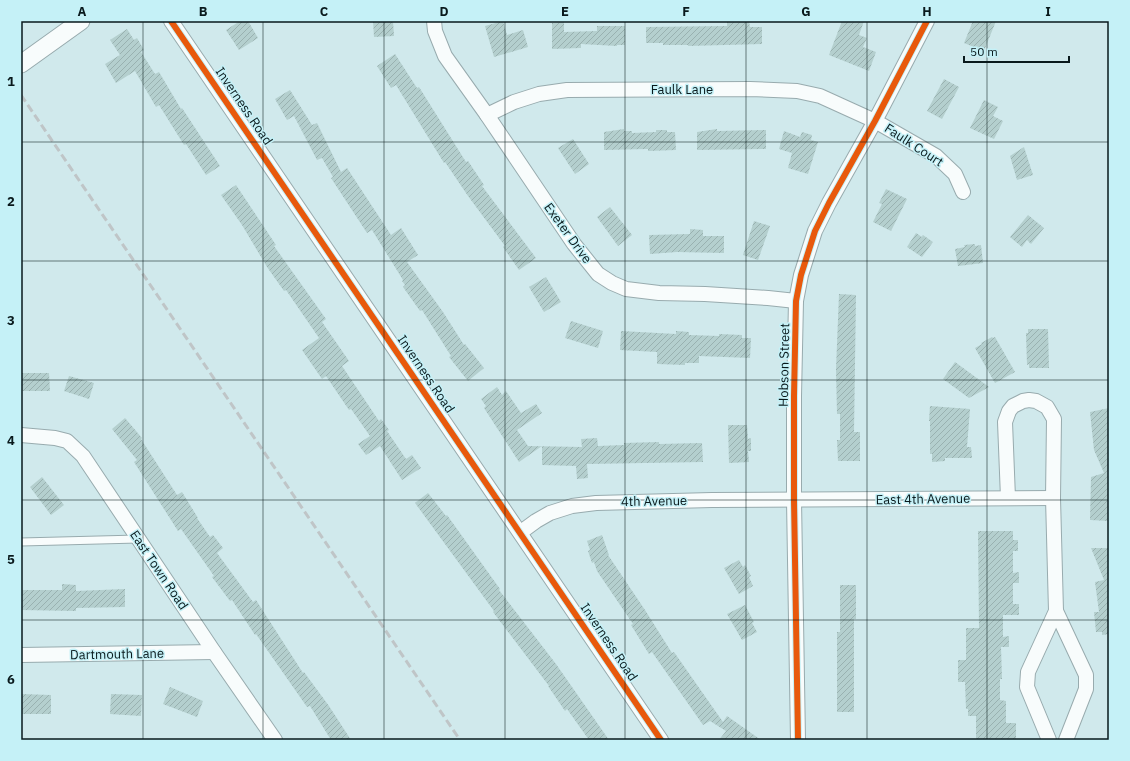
<svg xmlns="http://www.w3.org/2000/svg" width="1130" height="761" viewBox="0 0 1130 761" font-family="'IBM Plex Sans',sans-serif">
<defs>
<pattern id="building-hatch" width="6" height="6" patternUnits="userSpaceOnUse"><rect width="6" height="6" fill="#b4cfce"/><path d="M-1 1l2-2M0 6l6-6M5 7l2-2" fill="none" stroke="#99b1b0"/></pattern>
</defs>
<rect width="100%" height="100%" fill="#d0e9ec"/>
<g fill="url(#building-hatch)">
<polygon points="240,21 248,21 258,38 239,50 226,30"/>
<polygon points="373,21 393,21 394,36 374,37"/>
<polygon points="503,21 507,35 523,30 528,47 494,57 485,26"/>
<polygon points="727,21 749,21 750,27 762,27 762,44 688,46 688,45 663,45 663,43 646,43 646,27 727,26"/>
<polygon points="842,21 864,21 859,35 867,38 863,47 876,52 869,71 829,55"/>
<polygon points="973,21 996,21 984,51 964,43"/>
<polygon points="564,22 564,32 597,31 597,26 625,26 625,45 617,45 617,46 581,44 581,48 552,49 552,23"/>
<polygon points="127,29 134,40 137,38 144,50 141,52 155,74 159,72 181,109 182,108 220,166 206,175 186,144 184,145 159,105 156,107 135,71 116,83 105,64 120,55 110,40"/>
<polygon points="395,54 417,88 419,87 466,162 468,161 484,185 482,186 536,258 519,270 503,247 505,246 468,196 445,162 444,163 396,85 391,88 377,66"/>
<polygon points="944,79 959,87 942,119 927,111"/>
<polygon points="290,90 312,125 317,123 341,172 347,168 391,235 401,228 418,255 407,262 443,312 464,345 465,344 484,368 468,381 449,357 451,356 422,310 420,311 403,287 405,285 402,281 403,280 372,230 367,233 331,178 333,177 322,158 317,160 294,116 287,120 275,99"/>
<polygon points="984,100 998,107 993,116 1003,121 994,139 970,128"/>
<polygon points="624,129 624,131 632,131 632,133 656,132 656,130 667,130 667,132 675,132 676,150 648,151 648,149 604,150 604,132"/>
<polygon points="717,129 717,131 766,130 766,149 697,150 697,132"/>
<polygon points="784,131 800,137 802,132 812,135 811,140 818,142 808,174 788,168 792,153 779,149"/>
<polygon points="573,139 589,164 575,174 558,148"/>
<polygon points="1024,147 1033,175 1017,180 1010,156"/>
<polygon points="236,185 276,245 274,246 326,319 322,322 349,361 342,366 379,421 381,419 389,430 387,431 406,459 412,455 421,468 402,480 380,446 366,455 358,444 370,436 351,409 349,410 326,376 322,379 302,350 319,338 286,290 284,291 267,267 242,225 221,195"/>
<polygon points="886,189 907,199 891,231 873,222 882,204 879,203"/>
<polygon points="610,207 632,235 618,246 597,217"/>
<polygon points="1028,215 1044,228 1031,244 1027,240 1022,247 1010,237"/>
<polygon points="754,221 770,226 758,260 743,255"/>
<polygon points="690,229 703,230 703,236 724,236 724,253 677,252 650,254 649,235 690,234"/>
<polygon points="916,233 922,237 923,235 933,242 922,257 907,247"/>
<polygon points="975,244 975,246 981,245 983,263 958,266 955,249 965,247 964,245"/>
<polygon points="546,277 561,302 544,312 529,287"/>
<polygon points="839,294 856,295 854,432 860,432 860,461 838,461 837,440 840,440 840,414 837,414 836,369"/>
<polygon points="571,321 603,331 598,348 565,338"/>
<polygon points="1028,329 1048,329 1049,368 1029,368 1029,364 1027,365 1026,333 1028,333"/>
<polygon points="621,331 676,334 676,331 689,332 689,335 719,336 719,334 742,335 742,338 751,338 750,358 699,356 699,363 685,363 685,365 657,364 657,352 620,350"/>
<polygon points="992,337 993,338 995,337 1015,372 995,383 975,348 982,344 981,343"/>
<polygon points="955,362 989,387 969,398 943,379"/>
<polygon points="21,373 49,373 50,391 21,391"/>
<polygon points="69,376 94,383 89,399 64,391"/>
<polygon points="497,387 502,395 506,391 521,413 536,404 542,413 517,430 528,446 582,447 581,439 597,438 598,446 624,445 624,443 659,442 659,444 702,443 703,462 587,464 588,478 577,479 576,466 542,465 542,446 519,462 484,408 486,406 481,399"/>
<polygon points="930,406 970,409 967,447 971,447 972,458 945,458 945,461 932,462 932,454 930,454 930,421 929,421"/>
<polygon points="1109,408 1109,521 1090,520 1091,477 1104,473 1094,450 1090,412"/>
<polygon points="125,418 142,438 141,439 177,495 182,492 198,518 197,518 210,537 213,535 223,548 217,553 253,602 256,600 303,673 304,672 329,706 351,740 331,740 310,706 307,707 256,634 255,635 232,600 230,601 212,577 214,576 181,529 178,531 134,462 137,460 112,429"/>
<polygon points="728,425 747,425 748,439 751,438 751,451 748,451 749,462 729,463"/>
<polygon points="42,477 64,505 51,515 30,487"/>
<polygon points="428,493 446,516 447,515 500,589 499,590 556,664 609,740 589,740 567,709 565,711 548,686 549,686 493,612 494,611 415,503"/>
<polygon points="978,531 1013,531 1013,540 1018,540 1018,551 1013,551 1013,573 1019,572 1019,583 1013,583 1013,604 1019,604 1019,615 1003,615 1003,637 1009,636 1009,647 1001,647 1002,679 1000,679 1000,700 1006,701 1006,723 1016,723 1016,740 976,740 976,716 968,716 968,709 966,709 965,682 958,682 958,660 966,660 966,628 979,628"/>
<polygon points="602,535 609,555 608,555 645,610 672,653 674,652 723,722 727,716 761,740 719,740 726,731 710,721 703,725 652,652 649,654 631,625 633,624 597,571 594,562 592,563 588,551 590,550 587,541"/>
<polygon points="1091,548 1109,548 1109,634 1102,635 1102,632 1096,632 1094,612 1099,612 1095,582 1104,580"/>
<polygon points="739,560 743,567 745,565 751,576 749,577 753,586 739,594 724,568"/>
<polygon points="62,584 76,585 76,591 125,589 125,607 76,608 76,611 21,610 21,590 62,590"/>
<polygon points="840,585 856,585 856,619 854,619 854,712 837,712 837,632 840,632"/>
<polygon points="745,605 754,622 752,623 757,632 742,640 727,614"/>
<polygon points="170,687 203,701 197,717 163,704"/>
<polygon points="21,694 51,695 51,714 21,714"/>
<polygon points="111,694 142,695 141,716 110,714"/>
</g>
<g fill="none" stroke-linecap="round" stroke-linejoin="round">
<defs>
<polyline id="service" points="21,542 138,539"/>
<g id="minor">
<polyline points="171,21 661,740"/>
<polyline points="434,21 435,31 445,56 487,115 574,244 598,274 612,283 626,289 659,293 705,294 768,298 796,301"/>
<polyline points="487,115 514,102 539,94 567,90 750,89 797,91 820,96 875,121 936,156 955,174 963,192"/>
<polyline points="21,435 55,438 67,441 83,456 214,652 275,740"/>
<polyline points="1008,498 1005,422 1009,411 1013,406 1023,401 1029,400 1036,401 1047,407 1054,419 1053,498 1056,611 1086,675 1086,689 1066,740"/>
<polyline points="521,532 536,521 550,513 572,506 596,503 712,500 1053,498"/>
<polyline points="21,655 214,652"/>
<polyline points="798,740 794,500 794,396 796,301 801,275 815,231 829,203 875,121 927,21"/>
<polyline points="1049,740 1027,687 1028,672 1056,611"/>
</g>
<polyline id="tertiary" points="21,64 81,21"/>
</defs>
<use href="#service" stroke="#98abae" stroke-width="9"/>
<use href="#minor" stroke="#98abae" stroke-width="16"/>
<use href="#tertiary" stroke="#98abae" stroke-width="19"/>
<use href="#service" stroke="#f8fcfc" stroke-width="7"/>
<use href="#minor" stroke="#f8fcfc" stroke-width="14"/>
<use href="#tertiary" stroke="#f8fcfc" stroke-width="17"/>
<polyline stroke="#bfc5c7" stroke-width="3" stroke-dasharray="8 4" stroke-linecap="butt" points="21,95 460,740"/>
<defs>
<g id="cycleway">
<polyline points="171,21 661,740"/>
<polyline points="798,740 794,500 794,396 796,301 801,275 815,231 829,203 875,121 927,21"/>
</g>
</defs>
<use href="#cycleway" stroke="#c5f1f7" stroke-width="8"/>
<use href="#cycleway" stroke="#e8590c" stroke-width="6"/>
</g>
<path fill="none" stroke="#09191c" stroke-width="1" stroke-opacity="0.55" d="M 143,21 L 143,740M 263,21 L 263,740M 384,21 L 384,740M 505,21 L 505,740M 625,21 L 625,740M 746,21 L 746,740M 867,21 L 867,740M 987,21 L 987,740M 21,142 L 1109,142M 21,261 L 1109,261M 21,380 L 1109,380M 21,500 L 1109,500M 21,620 L 1109,620"/>
<g text-anchor="middle" dominant-baseline="central" stroke-width="3" stroke-linejoin="round" paint-order="stroke">
<g font-size="13" fill="#09191c" stroke="#c5f1f7">
<text x="682" y="89">Faulk Lane</text>
<text transform="translate(244 106) rotate(56)">Inverness Road</text>
<text transform="translate(914 145) rotate(33)">Faulk Court</text>
<text transform="translate(568 233) rotate(54)">Exeter Drive</text>
<text transform="translate(784 365) rotate(-89)">Hobson Street</text>
<text transform="translate(426 374) rotate(56)">Inverness Road</text>
<text transform="translate(923 499) rotate(-1)">East 4th Avenue</text>
<text transform="translate(654 501) rotate(-1)">4th Avenue</text>
<text transform="translate(159 570) rotate(56)">East Town Road</text>
<text transform="translate(609 642) rotate(56)">Inverness Road</text>
<text transform="translate(117 654) rotate(-1)">Dartmouth Lane</text>
</g>
</g>
<rect width="1130" height="761" fill="none" stroke="#c5f1f7" stroke-width="44"/>
<path d="M964 56v6h105v-6" fill="none" stroke="#09191c" stroke-width="2"/>
<text x="970" y="56" font-size="12" fill="#09191c" stroke="#c5f1f7" stroke-width="3" paint-order="stroke">50 m</text>
<rect x="22" y="22" width="1086" height="717" fill="none" stroke="#09191c" stroke-width="1.5"/>
<g font-size="13" text-anchor="middle" font-weight="bold" fill="#09191c">
<text x="82" y="16">A</text>
<text x="203" y="16">B</text>
<text x="324" y="16">C</text>
<text x="444" y="16">D</text>
<text x="565" y="16">E</text>
<text x="686" y="16">F</text>
<text x="806" y="16">G</text>
<text x="927" y="16">H</text>
<text x="1048" y="16">I</text>
<text x="11" y="86">1</text>
<text x="11" y="206">2</text>
<text x="11" y="325">3</text>
<text x="11" y="445">4</text>
<text x="11" y="564">5</text>
<text x="11" y="684">6</text>
</g>
</svg>
